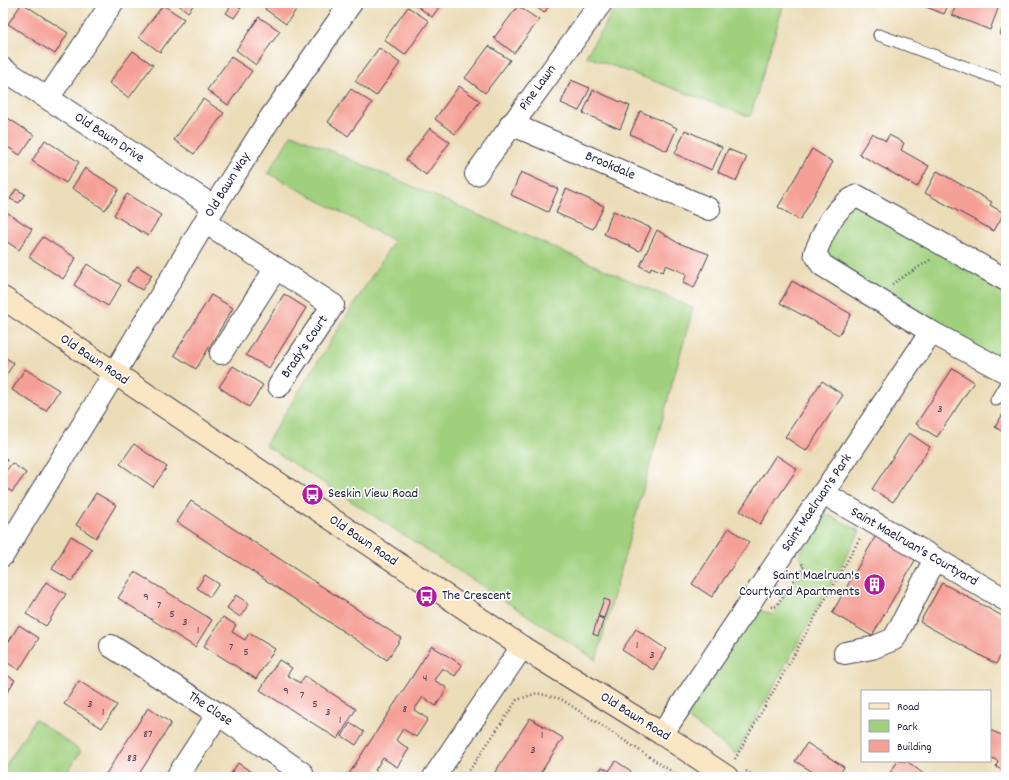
<svg xmlns="http://www.w3.org/2000/svg" width="1009" height="780" viewBox="0 0 1009 780" font-family="Dekko,sans-serif">
<rect width="100%" height="100%" fill="#fff"/>
<filter id="ink" filterUnits="userSpaceOnUse"><feTurbulence type="fractalNoise" baseFrequency=".025" numOctaves="2"/><feDisplacementMap in="SourceGraphic" scale="8" xChannelSelector="R" yChannelSelector="G"/><feConvolveMatrix kernelMatrix="1 2 1 2 8 2 1 2 1" color-interpolation-filters="sRGB"/></filter>
<filter id="wash" filterUnits="userSpaceOnUse"><feTurbulence type="fractalNoise" baseFrequency=".012" numOctaves="4" result="noise"/><feDisplacementMap in="SourceGraphic" scale="16" xChannelSelector="R" yChannelSelector="G"/><feGaussianBlur stdDeviation="0.9" result="paint"/><feColorMatrix in="noise" values="0 0 0 0 0 0 0 0 0 0 0 0 0 0 0 0 0 1.4 0 .05"/><feComposite in="paint" operator="in"/></filter>
<g filter="url(#wash)">
<rect width="100%" height="100%" fill="#ecddb9"/>
<g fill="#a0d07e" stroke="#61795c">
<polygon points="600,3 784,3 750,117 586,56 612,13"/>
<polygon points="292,134 693,308 596,660 265,445 394,241 268,173"/>
<polygon points="857,196 1006,280 1006,374 822,265 825,228"/>
<polygon points="827,514 860,531 736,754 678,711 748,606 773,615 805,565 799,555"/>
<polygon points="35,719 81,751 64,777 3,777 3,770"/>
</g>
<g id="blocks">
<g fill="#f5a097">
<polygon points="22,3 68,33 55,54 8,24"/>
<polygon points="176,3 195,3 188,12"/>
<polygon points="233,3 241,8 234,18 226,13"/>
<polygon points="270,3 301,3 286,24 265,9"/>
<polygon points="413,3 442,3 432,17"/>
<polygon points="531,3 551,3 544,13"/>
<polygon points="916,3 949,3 944,14"/>
<polygon points="957,3 991,3 999,6 990,30 952,15"/>
<polygon points="163,5 184,19 160,52 139,37"/>
<polygon points="518,6 539,20 514,53 494,38"/>
<polygon points="408,7 429,21 405,55 384,40"/>
<polygon points="259,17 280,31 256,65 236,50"/>
<polygon points="1006,19 1006,37 1000,34"/>
<polygon points="489,46 510,60 485,93 465,78"/>
<polygon points="379,48 400,63 376,96 355,81"/>
<polygon points="133,51 153,65 129,98 109,83"/>
<polygon points="231,57 252,71 228,105 207,90"/>
<polygon points="571,80 590,88 579,111 561,103"/>
<polygon points="459,86 480,101 455,134 435,119"/>
<polygon points="351,89 372,103 348,136 328,122"/>
<polygon points="593,90 630,106 620,129 583,113"/>
<polygon points="203,99 224,113 194,154 174,140"/>
<polygon points="640,111 677,128 667,151 630,134"/>
<polygon points="3,115 34,135 20,155 3,144"/>
<polygon points="430,128 450,142 426,175 406,160"/>
<polygon points="685,130 722,147 712,170 675,154"/>
<polygon points="872,133 886,141 889,135 904,143 901,150 929,166 917,187 859,154"/>
<polygon points="45,140 79,162 66,183 32,161"/>
<polygon points="728,149 747,157 736,181 718,172"/>
<polygon points="812,149 833,162 800,220 778,207"/>
<polygon points="85,168 119,189 105,210 72,188"/>
<polygon points="937,171 992,202 990,205 1004,213 994,231 925,193"/>
<polygon points="521,172 558,189 548,212 511,195"/>
<polygon points="16,189 25,194 19,203 10,199"/>
<polygon points="566,189 604,206 593,229 556,213"/>
<polygon points="127,194 161,215 148,236 114,215"/>
<polygon points="3,210 32,229 19,250 3,239"/>
<polygon points="613,211 651,228 640,251 604,234"/>
<polygon points="657,230 678,243 709,254 694,288 683,283 687,274 666,265 663,272 651,267 650,271 640,266"/>
<polygon points="43,237 76,258 63,279 29,257"/>
<polygon points="87,264 121,285 108,306 74,285"/>
<polygon points="137,266 152,275 142,290 127,281"/>
<polygon points="792,281 851,314 839,335 780,303"/>
<polygon points="284,294 306,308 269,368 246,355"/>
<polygon points="211,295 233,308 196,369 174,355"/>
<polygon points="3,356 14,363 3,380"/>
<polygon points="233,366 263,385 249,407 219,387"/>
<polygon points="953,368 974,382 937,437 916,424"/>
<polygon points="25,369 59,390 46,411 12,390"/>
<polygon points="822,381 843,395 806,451 785,437"/>
<polygon points="1006,409 1006,434 995,427"/>
<polygon points="909,433 930,447 893,502 872,489"/>
<polygon points="134,444 167,467 153,487 120,464"/>
<polygon points="776,455 797,469 760,524 740,511"/>
<polygon points="3,456 7,460 3,466"/>
<polygon points="12,463 26,473 12,492 3,486 3,475"/>
<polygon points="96,493 116,505 96,538 76,525"/>
<polygon points="191,501 401,638 387,660 177,522"/>
<polygon points="729,528 749,542 712,597 692,584"/>
<polygon points="878,532 918,555 872,636 832,613"/>
<polygon points="71,536 92,549 72,581 52,569"/>
<polygon points="135,572 212,620 195,647 118,598"/>
<polygon points="205,575 219,584 210,597 197,588"/>
<polygon points="46,582 66,594 46,626 26,614"/>
<polygon points="942,583 1006,618 1006,645 996,664 920,622"/>
<polygon points="236,595 249,604 240,617 227,608"/>
<polygon points="604,599 610,601 604,618 598,616"/>
<polygon points="223,617 236,625 232,632 245,640 249,633 275,649 256,679 204,646"/>
<polygon points="598,617 604,619 598,636 593,634"/>
<polygon points="19,625 39,638 19,670 3,660 3,651"/>
<polygon points="636,629 666,649 653,670 622,650"/>
<polygon points="432,646 462,665 455,676 442,668 434,680 447,688 436,706 423,697 414,710 428,719 416,737 403,729 396,740 409,749 397,767 383,758 375,770 386,777 347,777"/>
<polygon points="279,660 292,668 287,675 300,683 305,676 356,709 338,739 260,690"/>
<polygon points="3,673 15,680 3,699"/>
<polygon points="79,681 117,705 102,728 64,704"/>
<polygon points="148,708 171,723 164,735 137,777 104,777"/>
<polygon points="530,718 563,738 538,777 492,777"/>
<polygon points="350,723 364,732 356,745 342,736"/>
<polygon points="990,730 1006,737 1006,772 996,767 998,761 990,757"/>
<polygon points="807,743 844,767 838,777 821,777 795,761"/>
<polygon points="616,761 631,771 627,777 596,777 602,767 609,771"/>
<polygon points="898,761 907,761 926,776 887,777"/>
<polygon points="238,763 259,777 229,777"/>
</g>
</g>
</g>
<g filter="url(#ink)">
<use href="#blocks" fill-opacity="0" stroke="#403e4e" stroke-width="1"/>
<g fill="none" stroke-linecap="round" stroke-linejoin="round">
<defs>
<g id="service">
<polyline points="879,35 1006,82"/>
<polyline points="996,400 1006,383"/>
</g>
<g id="minor">
<polyline points="3,69 214,207"/>
<polyline points="48,98 112,3"/>
<polyline points="511,124 709,209"/>
<polyline points="476,174 601,3"/>
<polyline points="205,222 333,305 279,386"/>
<path d="M 1006,280 L 857,196 C 833,208 825,229 815,253 L 822,265 L 931,332 L 1006,372"/>
<polyline points="221,353 276,268"/>
<polyline points="114,374 214,207 271,117 351,3"/>
<polyline points="823,493 1006,600"/>
<polyline points="111,646 218,714 302,773 300,777"/>
<polyline points="845,653 872,648 894,639 935,559"/>
<polyline points="662,734 931,332"/>
<polyline points="177,777 218,714"/>
<polyline points="434,777 522,647"/>
</g>
<polyline id="tertiary" points="3,555 114,374"/>
<polyline id="secondary" points="3,298 522,647 662,734 727,777"/>
</defs>
<use href="#service" stroke="#403e4e" stroke-width="13"/>
<use href="#minor" stroke="#403e4e" stroke-width="24"/>
<use href="#tertiary" stroke="#403e4e" stroke-width="24"/>
<use href="#secondary" stroke="#403e4e" stroke-width="24"/>
<g stroke="#403e4e" stroke-width="2.5" stroke-dasharray="1 3" stroke-linecap="butt">
<polyline points="892,284 930,260"/>
<polyline points="771,607 776,606 804,566 801,563"/>
<polyline points="735,759 860,538"/>
<polyline points="746,771 756,777"/>
<polyline points="465,777 517,700 537,693 561,699 680,777"/>
</g>
<use href="#service" stroke="#fff" stroke-width="11"/>
<use href="#minor" stroke="#fff" stroke-width="22"/>
<use href="#tertiary" stroke="#fff" stroke-width="22"/>
<use href="#secondary" stroke="#fbe6c4" stroke-width="22"/>
</g>
</g>
<defs>
<symbol id="bus-disc" viewBox="-11 -11 22 22"><circle r="9.5" fill="#b5179e" stroke="#fff"/><path d="M-5-6H5V4H4V6H2V4H-2V6H-4V4H-5ZM-3.5-4V0h7V-4ZM-3.5 1.2v1.5H-2V1.2ZM2 1.2v1.5H3.5V1.2Z" fill="#fff"/></symbol>
<symbol id="building-disc" viewBox="-11 -11 22 22"><circle r="9.5" fill="#b5179e" stroke="#fff"/><path d="M-4-6H4V6H1V3H-1V6H-4ZM-2.5-4.3h1.7v1.8h-1.7ZM.8-4.3h1.7v1.8H.8ZM-2.5-1h1.7V.8h-1.7ZM.8-1h1.7V.8H.8Z" fill="#fff"/></symbol>
</defs>
<g fill-rule="evenodd">
<use href="#bus-disc" x="300" y="482" width="25" height="25"/>
<use href="#building-disc" x="862" y="572" width="25" height="25"/>
<use href="#bus-disc" x="414" y="584" width="25" height="25"/>
</g>
<g text-anchor="middle" dominant-baseline="central" stroke-width="3.5" stroke-linejoin="round" paint-order="stroke">
<g font-size="12" fill="#574252">
<text x="940" y="409">3</text>
<text x="146" y="597">9</text>
<text x="159" y="605">7</text>
<text x="172" y="614">5</text>
<text x="185" y="622">3</text>
<text x="198" y="630">1</text>
<text x="637" y="645">1</text>
<text x="231" y="647">7</text>
<text x="246" y="652">5</text>
<text x="652" y="655">3</text>
<text x="425" y="678">4</text>
<text x="286" y="691">9</text>
<text x="302" y="695">7</text>
<text x="90" y="704">3</text>
<text x="315" y="704">5</text>
<text x="405" y="709">8</text>
<text x="103" y="712">1</text>
<text x="328" y="712">3</text>
<text x="340" y="720">1</text>
<text x="148" y="734">87</text>
<text x="542" y="735">1</text>
<text x="533" y="750">3</text>
<text x="132" y="758">83</text>
</g>
<g font-size="14" fill="#22223b" stroke="#fff">
<text transform="translate(538 88) rotate(-54)">Pine Lawn</text>
<text transform="translate(109 138) rotate(33)">Old Bawn Drive</text>
<text transform="translate(610 166) rotate(23)">Brookdale</text>
<text transform="translate(228 185) rotate(-58)">Old Bawn Way</text>
<text transform="translate(305 347) rotate(-56)">Brady's Court</text>
<text transform="translate(94 360) rotate(34)">Old Bawn Road</text>
<text transform="translate(817 503) rotate(-56)">Saint Maelruan's Park</text>
<text transform="translate(363 541) rotate(34)">Old Bawn Road</text>
<text transform="translate(914 547) rotate(30)">Saint Maelruan's Courtyard</text>
<text transform="translate(210 709) rotate(34)">The Close</text>
<text transform="translate(635 717) rotate(32)">Old Bawn Road</text>
</g>
<g font-size="14" fill="#22223b" stroke="#fff" text-anchor="start">
<text x="328" y="494">Seskin View Road</text>
<text x="860" y="576" text-anchor="end">Saint Maelruan's<tspan x="860" dy="16">Courtyard Apartments</tspan></text>
<text x="442" y="596">The Crescent</text>
</g>
</g>
<rect width="1009" height="780" fill="none" stroke="#fff" stroke-width="16"/>
<rect x="861" y="690" width="130" height="72" fill="#ffffff" stroke="#a7a7b1"/>
<rect x="869" y="703" width="20" height="6" fill="#fbe6c4" stroke="#a7a7b1"/>
<text x="897" y="710" font-size="12" fill="#22223b">Road</text>
<rect x="869" y="720" width="20" height="12" fill="#a0d07e" stroke="#a7a7b1"/>
<text x="897" y="730" font-size="12" fill="#22223b">Park</text>
<rect x="869" y="740" width="20" height="12" fill="#f5a097" stroke="#a7a7b1"/>
<text x="897" y="750" font-size="12" fill="#22223b">Building</text>
</svg>
